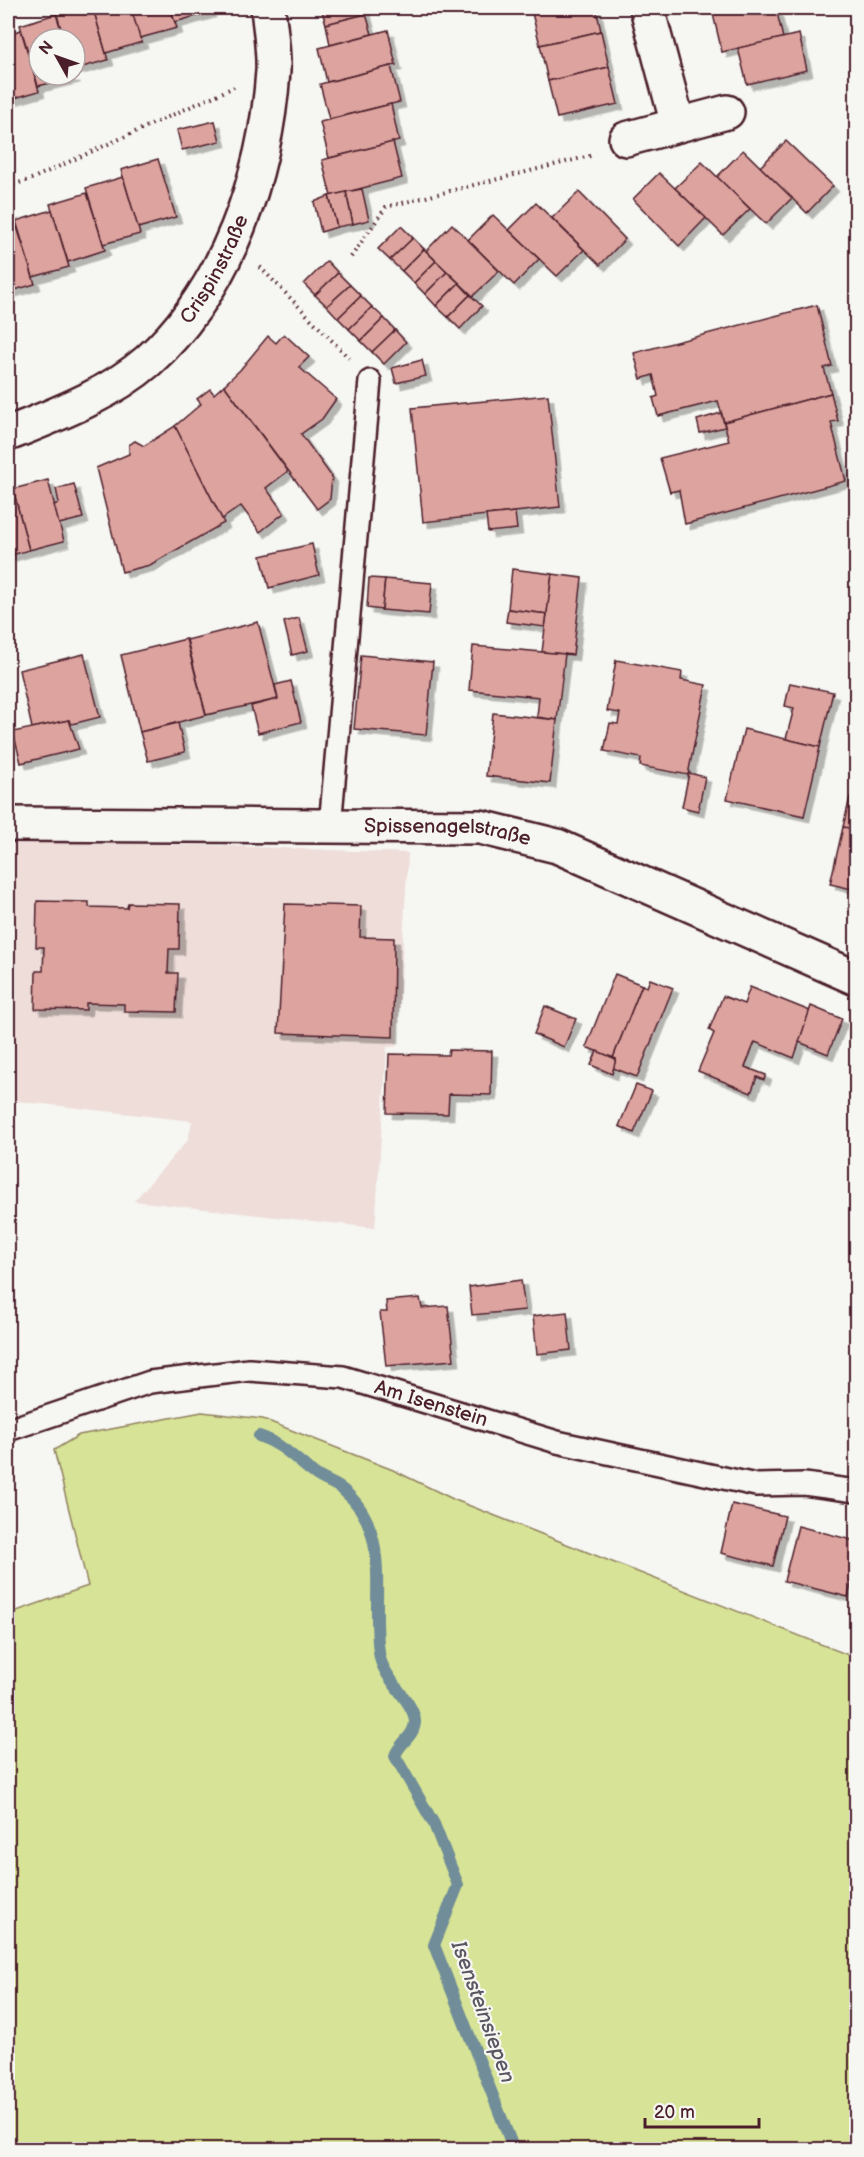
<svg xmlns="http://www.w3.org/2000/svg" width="864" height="2157" viewBox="0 0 864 2157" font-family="'Balsamiq Sans',sans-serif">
<defs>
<filter id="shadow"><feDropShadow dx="5.5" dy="5.5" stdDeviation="0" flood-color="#0004"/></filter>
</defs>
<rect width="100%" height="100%" fill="#f6f6f2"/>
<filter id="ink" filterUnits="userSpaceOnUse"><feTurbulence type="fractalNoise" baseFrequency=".0167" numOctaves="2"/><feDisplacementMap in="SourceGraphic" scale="12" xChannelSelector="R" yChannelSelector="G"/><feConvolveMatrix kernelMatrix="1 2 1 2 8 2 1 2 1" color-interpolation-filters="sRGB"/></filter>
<g filter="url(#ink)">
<polygon fill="#eeddd9" points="8,842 202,845 408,853 397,1046 387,1047 375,1228 134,1201 188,1140 192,1121 8,1100"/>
<polygon fill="#d7e396" stroke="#908160" stroke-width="1.5" points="202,1412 263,1419 393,1470 455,1500 856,1658 856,2149 8,2149 8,1614 88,1586 54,1450 79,1435"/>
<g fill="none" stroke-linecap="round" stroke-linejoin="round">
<path stroke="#6f8d99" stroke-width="12" d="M 259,1436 C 283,1444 296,1460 315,1474 C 324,1481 335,1483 343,1490 C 395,1532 369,1602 380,1658 C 385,1680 415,1703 415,1722 C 414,1737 399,1743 395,1756 L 434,1824 L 458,1885 L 434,1945 L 514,2150"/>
</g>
<g fill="#dda39e" stroke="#4a1f2b" stroke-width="1.5" filter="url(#shadow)">
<polygon points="55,8 93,8 108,60 75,69 75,39 64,39"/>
<polygon points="93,8 131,8 142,42 106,53"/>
<polygon points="131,8 170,8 177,28 140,38"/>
<polygon points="170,8 209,8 210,12 175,22"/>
<polygon points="321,8 365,8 366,14 326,24"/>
<polygon points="537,8 596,8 601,31 540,45 531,9"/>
<polygon points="712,8 741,8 713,14"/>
<polygon points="741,8 776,8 783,38 722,52 713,14"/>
<polygon points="56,14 64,39 39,39 39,75 75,77 38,86 20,25"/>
<polygon points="366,14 372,34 330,45 326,24"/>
<polygon points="21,30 39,91 8,100 8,34"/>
<polygon points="388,30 396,65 327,82 319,48"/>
<polygon points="601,31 609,67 548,81 540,45"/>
<polygon points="799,34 807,70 747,84 738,48"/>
<polygon points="391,66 400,102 329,119 320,84"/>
<polygon points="609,67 618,104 557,118 548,81"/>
<polygon points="391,104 399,141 329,158 320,122"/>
<polygon points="215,121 220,141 182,150 177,130"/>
<polygon points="786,141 833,186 807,213 760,167"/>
<polygon points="393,142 402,178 331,196 322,160"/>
<polygon points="743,150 792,198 766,224 717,177"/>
<polygon points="158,159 176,217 138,228 121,170"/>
<polygon points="702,162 750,209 723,235 675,188"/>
<polygon points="659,173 706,218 679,246 633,199"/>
<polygon points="123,177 140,234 103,244 86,188"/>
<polygon points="362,189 369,220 353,224 346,192"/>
<polygon points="346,192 353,224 337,227 329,196"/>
<polygon points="579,192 625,239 600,265 552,218"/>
<polygon points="87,193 105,250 68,262 50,204"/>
<polygon points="329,196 337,227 321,232 314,202"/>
<polygon points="536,203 584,250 557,276 509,230"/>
<polygon points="52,210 69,267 33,277 16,221"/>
<polygon points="493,215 539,259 514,285 468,240"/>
<polygon points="452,224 499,271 473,296 426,251"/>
<polygon points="401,226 413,238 390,260 378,249"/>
<polygon points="17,227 35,284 8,292 8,230"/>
<polygon points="413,238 424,249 402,271 390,260"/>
<polygon points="424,249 436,261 414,283 402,271"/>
<polygon points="327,261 338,273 315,295 304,284"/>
<polygon points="436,261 447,272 425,294 414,283"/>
<polygon points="447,272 459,283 436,306 425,294"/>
<polygon points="338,273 350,285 327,306 315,295"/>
<polygon points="459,283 470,295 448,317 436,306"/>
<polygon points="350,285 361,296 338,318 327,306"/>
<polygon points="470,295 482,306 460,329 448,317"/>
<polygon points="361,296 372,307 349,329 338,318"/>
<polygon points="817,305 832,366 824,368 831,393 724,422 718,401 658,416 653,398 658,396 653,375 641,379 634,353"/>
<polygon points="372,307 384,318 361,341 349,329"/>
<polygon points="384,318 395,330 372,352 361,341"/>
<polygon points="395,330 406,342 384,364 372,352"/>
<polygon points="284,334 309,357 299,367 336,399 322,419 301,434 332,477 330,499 317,509 224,385 240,370 268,336 276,343"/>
<polygon points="422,360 426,376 396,383 392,368"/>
<polygon points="224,385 288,471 266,488 284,513 260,532 241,506 222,519 175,426 201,404 197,399 210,389 214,394"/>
<polygon points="831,393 838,421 831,422 846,481 685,524 679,490 670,492 660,458 729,441 724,422"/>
<polygon points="548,395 560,507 423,522 412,408"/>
<polygon points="721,413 725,427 700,433 697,420"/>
<polygon points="175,426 224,523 150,565 122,572 96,468 129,454 129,445 135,441 144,446"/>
<polygon points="48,480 64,541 29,550 13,489"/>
<polygon points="74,484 83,518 59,524 54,505 59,503 56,489"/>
<polygon points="13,489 29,550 8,556 8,491"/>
<polygon points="515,512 517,529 488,532 486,515"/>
<polygon points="312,544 319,575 269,588 261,556"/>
<polygon points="512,569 552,574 547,614 508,609"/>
<polygon points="552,574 582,578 573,655 542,652"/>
<polygon points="369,578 385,579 382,610 367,608"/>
<polygon points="385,579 432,583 429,614 382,610"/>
<polygon points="508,609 547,614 545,627 506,622"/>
<polygon points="299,618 308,651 292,655 284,622"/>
<polygon points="258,622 278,699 206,715 187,640"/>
<polygon points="186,639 206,715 140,732 121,655"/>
<polygon points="473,646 565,654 557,720 537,717 539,697 469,690"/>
<polygon points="84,654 100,717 72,724 70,724 69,720 32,728 19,670"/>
<polygon points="361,655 433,662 426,735 354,729"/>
<polygon points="616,660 682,672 681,680 706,685 688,775 640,766 641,758 604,751 610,723 618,724 620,713 607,711"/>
<polygon points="291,681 301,722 258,733 251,706 278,699 275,685"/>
<polygon points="790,683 833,692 820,747 786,739 794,708 785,706"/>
<polygon points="493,713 557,720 550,783 486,776"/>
<polygon points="69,720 79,749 21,763 13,732"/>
<polygon points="178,723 185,752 148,761 140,732"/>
<polygon points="744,729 820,747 804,816 727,799"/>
<polygon points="855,763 856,764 856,785 851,784"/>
<polygon points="689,773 705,777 698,811 682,807"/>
<polygon points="850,797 856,798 855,829 843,827"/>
<polygon points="856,825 856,890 830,884 843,827 855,829"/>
<polygon points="37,901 89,902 89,907 127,908 128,903 180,904 179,949 169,949 168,973 178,973 176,1012 124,1011 124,1004 86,1003 86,1010 35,1009 36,971 43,971 44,947 36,947"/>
<polygon points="285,904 361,906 360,937 394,938 393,1037 278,1033"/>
<polygon points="615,974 642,985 613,1058 586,1047"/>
<polygon points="650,979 673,988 637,1077 613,1068 616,1059 613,1058 642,985 647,987"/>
<polygon points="750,987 810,1011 794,1058 755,1042 745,1067 766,1075 764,1080 757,1077 751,1093 698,1071 714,1033 709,1030 723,996 744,1004"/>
<polygon points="545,1006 576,1019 564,1047 534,1034"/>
<polygon points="811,1006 842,1019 828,1054 799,1042"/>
<polygon points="449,1050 492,1051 491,1095 449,1094 448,1114 387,1113 389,1054 448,1055"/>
<polygon points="597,1051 616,1059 612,1074 591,1065"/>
<polygon points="636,1085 652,1091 634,1133 619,1126"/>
<polygon points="521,1280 525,1310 472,1315 469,1287"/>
<polygon points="420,1298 422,1308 448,1306 454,1360 386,1366 380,1312 387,1312 386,1301"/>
<polygon points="567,1312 571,1350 537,1354 533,1316"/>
<polygon points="732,1504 785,1516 773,1566 721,1553"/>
<polygon points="798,1526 856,1541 856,1565 848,1597 784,1581"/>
</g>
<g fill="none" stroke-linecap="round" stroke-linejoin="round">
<defs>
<g id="service">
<polyline points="330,826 370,381"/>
<path id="s1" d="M 8,1430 L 150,1382 L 249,1370 L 343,1377 L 557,1442 L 756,1485 L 804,1484 L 856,1491"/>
</g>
<g id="minor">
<polyline points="647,8 678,125"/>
<polyline points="626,139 727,112"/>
<path id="s2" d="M 8,434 C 55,415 109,395 148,361 C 227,290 266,175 273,71 C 274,51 270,28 268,8"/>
<path id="s3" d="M 8,824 L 480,827 L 557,846 L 856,978"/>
</g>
</defs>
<use href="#service" stroke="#4a1f2b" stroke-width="26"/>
<use href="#minor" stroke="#4a1f2b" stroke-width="38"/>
<g stroke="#4a1f2b" stroke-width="4" stroke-dasharray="1.5 4.5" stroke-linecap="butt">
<polyline points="8,186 29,180 234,87"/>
<polyline points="351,257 386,207 594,155"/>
<polyline points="260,267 349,358"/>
</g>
<use href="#service" stroke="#f6f6f2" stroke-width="21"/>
<use href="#minor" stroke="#f6f6f2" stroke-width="33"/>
</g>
</g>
<g text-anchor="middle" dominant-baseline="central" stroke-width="4.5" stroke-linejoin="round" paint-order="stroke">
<g font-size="20" fill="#4a1f2b" stroke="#f6f6f2">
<text stroke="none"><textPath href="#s2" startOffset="273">Crispinstraße</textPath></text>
<text stroke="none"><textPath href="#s3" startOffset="440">Spissenagelstraße</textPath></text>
<text stroke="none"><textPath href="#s1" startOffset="436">Am Isenstein</textPath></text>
</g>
<g font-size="21" font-style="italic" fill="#5c5662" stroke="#f6f6f2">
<text transform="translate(483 2012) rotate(70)">Isensteinsiepen</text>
</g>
</g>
<rect width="864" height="2157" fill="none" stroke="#f6f6f2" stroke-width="30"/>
<rect x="15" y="15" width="834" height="2127" fill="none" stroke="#4a1f2b" stroke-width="2" filter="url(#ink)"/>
<g transform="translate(57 57) rotate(310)"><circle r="28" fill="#f6f6f2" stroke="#b1a0a2" stroke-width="1.5"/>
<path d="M0-4.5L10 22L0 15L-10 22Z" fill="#4a1f2b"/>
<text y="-9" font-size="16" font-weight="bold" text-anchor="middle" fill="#4a1f2b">N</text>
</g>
<path d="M645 2118v9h114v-9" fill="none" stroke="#4a1f2b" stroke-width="3"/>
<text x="654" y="2118" font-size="18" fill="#4a1f2b" stroke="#f6f6f2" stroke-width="4.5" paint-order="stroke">20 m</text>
</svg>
